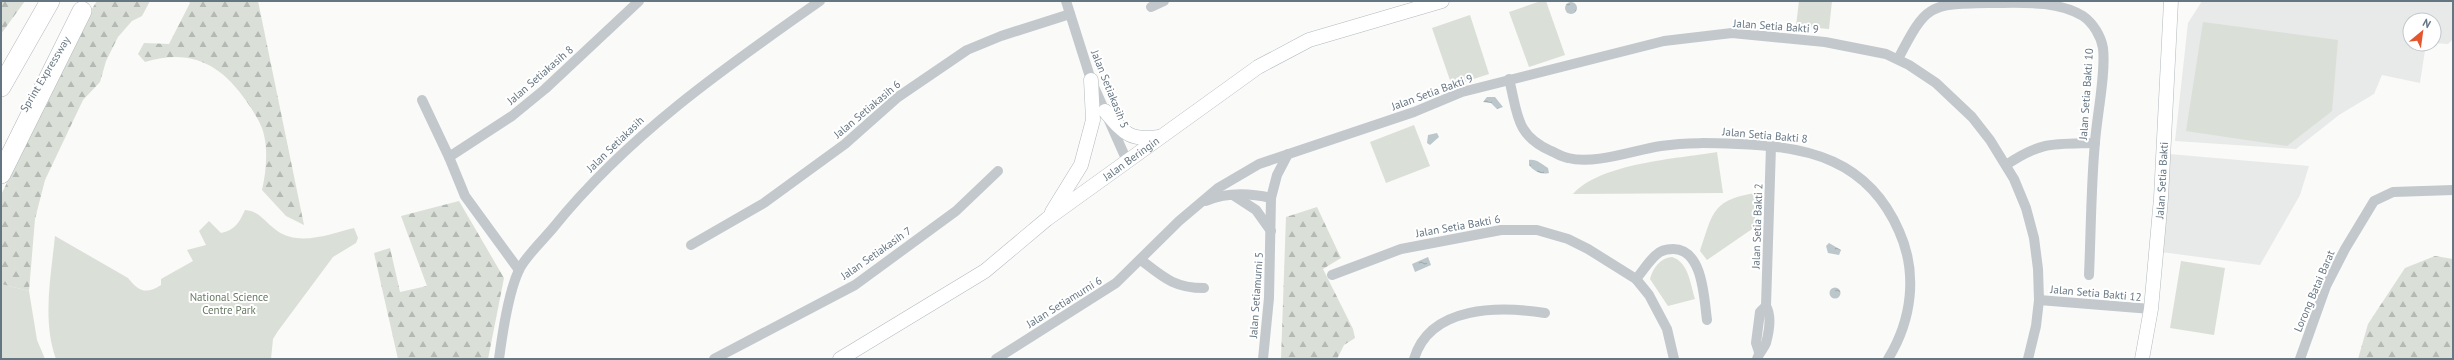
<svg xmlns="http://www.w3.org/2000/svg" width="2454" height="360" viewBox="0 0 2454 360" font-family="'PT Sans',sans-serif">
<defs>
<pattern id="forest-firs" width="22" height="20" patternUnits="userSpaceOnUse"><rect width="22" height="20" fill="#dadfd7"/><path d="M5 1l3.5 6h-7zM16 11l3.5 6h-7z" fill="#b4b9b4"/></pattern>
<pattern id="water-ripples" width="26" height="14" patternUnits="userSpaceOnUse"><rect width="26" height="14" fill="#bbc7cb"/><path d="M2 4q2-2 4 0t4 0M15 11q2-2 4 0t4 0" fill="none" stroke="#9ca6aa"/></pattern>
</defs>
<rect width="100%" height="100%" fill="#fafaf8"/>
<g fill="#e8e9e9">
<polygon points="2202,1 2453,1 2453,39 2448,44 2434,43 2434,20 2410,20 2410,44 2426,44 2420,83 2382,75 2374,94 2339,115 2296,149 2175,141 2188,23"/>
<polygon points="2169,154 2309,166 2300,195 2260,265 2161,252"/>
</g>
<g fill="#dadfd7">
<polygon points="1541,1 1546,1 1565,55 1529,67 1509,12"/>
<polygon points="1799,1 1832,1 1829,29 1796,26"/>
<polygon points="1470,15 1489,74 1452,86 1432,28"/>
<polygon points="2203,22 2338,40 2332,111 2287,146 2186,131"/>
<polygon points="1414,125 1430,166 1386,183 1370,142"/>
<path d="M 1717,152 L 1723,193 L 1573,194 C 1601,163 1676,159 1717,152 Z"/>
<path d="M 1755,193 L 1755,227 L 1707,260 L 1700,251 C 1713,213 1712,200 1755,193 Z"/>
<path d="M 245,210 C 259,211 265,222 276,230 C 299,247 329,234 354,228 L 358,238 L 356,243 L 333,257 L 278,331 L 273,339 L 271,359 L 56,359 C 42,320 51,276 55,236 L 128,278 C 138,291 146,295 161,285 L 161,279 L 193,261 L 187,250 L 206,245 L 199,231 L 209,221 L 221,233 C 235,230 239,223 245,210 Z"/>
<path d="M 1672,257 C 1689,263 1690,283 1695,299 L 1668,306 L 1650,279 C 1653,268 1660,258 1672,257 Z"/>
<polygon points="2181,261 2225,268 2214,335 2170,328"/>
<polygon points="1,284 29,291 37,340 45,359 1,359"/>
</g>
<g fill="url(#forest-firs)">
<polygon points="1,1 25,1 1,34"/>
<polygon points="97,1 150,1 142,16 132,21 118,37 106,61 100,82 83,100 45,180 35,219 29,291 1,284 1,195 88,15"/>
<path d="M 188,1 L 258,1 L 304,225 L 286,216 L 262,190 C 266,173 268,152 264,135 C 262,124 253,111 247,102 C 221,64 191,48 145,62 L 138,54 L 144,43 L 169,44 L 190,3 Z"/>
<polygon points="459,201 504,278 488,359 398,359 374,253 390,248 400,292 427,286 401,216"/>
<polygon points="1317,207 1341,258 1323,269 1353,329 1355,338 1344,345 1337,359 1281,359 1286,217"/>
<polygon points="2435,256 2453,259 2453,359 2358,359 2368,324 2405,268"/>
</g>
<g fill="url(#water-ripples)">
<circle cx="1571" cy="8" r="6"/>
<polygon points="1487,97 1495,97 1503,107 1497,109 1491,103 1483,102"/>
<polygon points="1437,133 1439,137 1430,145 1427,143 1428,135"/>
<path d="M 1529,160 C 1537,159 1541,164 1548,168 L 1549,173 C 1540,175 1534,171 1529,165 Z"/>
<polygon points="1829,243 1841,250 1839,255 1828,253 1826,246"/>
<polygon points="1428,257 1431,265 1415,272 1412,264"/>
<circle cx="1835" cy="293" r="5.5"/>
</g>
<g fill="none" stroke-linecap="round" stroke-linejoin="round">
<defs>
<g id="secondary">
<path d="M 1105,111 C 1124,133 1129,141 1159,137"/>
<polyline points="1052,212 1081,165 1093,120 1091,80"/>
<path id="s1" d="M 840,359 L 985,271 L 1047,219 L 1258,67 L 1309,40 L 1442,1"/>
<path id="s2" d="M 2142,359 L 2151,309 L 2161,198 L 2171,1"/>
</g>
<g id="highway">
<polyline points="1,87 50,1"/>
<polyline points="1,174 82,11"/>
</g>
</defs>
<use href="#secondary" stroke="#b3babf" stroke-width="15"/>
<use href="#highway" stroke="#b4b9bd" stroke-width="20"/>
<g stroke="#c3c8cc" stroke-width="10">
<polyline points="1066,1 1091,80 1127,161"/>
<polyline points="1151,7 1164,1"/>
<path d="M 1898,59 C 1927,3 1929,4 1991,3 C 2022,3 2056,0 2083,16 C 2093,23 2101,36 2103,48 C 2106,73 2097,115 2095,142 C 2091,186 2091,230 2089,275"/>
<path d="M 1509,79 C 1518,114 1515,135 1551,151 C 1556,153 1562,157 1568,158 C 1595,165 1634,150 1661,146 C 1687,142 1712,143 1738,144 C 1808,146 1868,160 1899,231 C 1918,273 1912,320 1888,359"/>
<polyline points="422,100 449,157 465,196 519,270"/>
<polyline points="449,157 512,116 545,89 639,1"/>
<path d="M 2006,165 C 2041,141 2054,144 2095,143"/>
<polyline points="1233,195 1256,210 1271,231"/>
<path d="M 1206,201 C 1227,192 1249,193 1271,198"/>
<polyline points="691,245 764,203 845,144 898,97 967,50 1001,36 1070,14"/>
<path d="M 1141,260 C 1163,277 1174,288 1204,288"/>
<polyline points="1332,275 1401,249 1501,230 1537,230 1568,239 1588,249 1636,279 1649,295 1667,329 1674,359"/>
<path d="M 1636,279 C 1643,271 1648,262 1656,255 C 1660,251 1666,249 1673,249 C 1703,249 1704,298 1707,320"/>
<polyline points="2039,300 2151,309"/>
<polyline points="1759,352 1756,343 1760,312 1766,306"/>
<path d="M 499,359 C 502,336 509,291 519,270 C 525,257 543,240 553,228 C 627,136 724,68 820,1"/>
<polyline points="714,359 855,285 956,211 998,171"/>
<polyline points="996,359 1116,283 1179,221 1218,188 1259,164 1414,112 1462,92 1664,41 1732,33 1825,42 1886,54 1909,65 1936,83 1972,117 1990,140 2014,179 2026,208 2034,238 2038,269 2039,300 2036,326 2028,359"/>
<polyline points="1263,359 1269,298 1271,198 1277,175 1288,154"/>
<path d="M 1414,359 C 1430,305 1500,306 1545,313"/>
<path d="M 1757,359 C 1759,352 1764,349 1766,343 C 1769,332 1772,316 1766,306 L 1771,146"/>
<polyline points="2300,359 2326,286 2345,249 2374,201 2393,192 2453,190"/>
</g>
<use href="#secondary" stroke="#fff" stroke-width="14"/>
<use href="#highway" stroke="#fff" stroke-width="19"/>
</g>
<g text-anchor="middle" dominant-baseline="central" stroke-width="4" stroke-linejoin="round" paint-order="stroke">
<g font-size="11" fill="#657683" stroke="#fff">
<text transform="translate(1776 26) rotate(4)">Jalan Setia Bakti 9</text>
<text transform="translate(45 74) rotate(-59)">Sprint Expressway</text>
<text transform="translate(540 75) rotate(-41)">Jalan Setiakasih 8</text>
<text transform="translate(1110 89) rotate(68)">Jalan Setiakasih 5</text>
<text transform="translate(1432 92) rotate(-20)">Jalan Setia Bakti 9</text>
<text transform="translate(2086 94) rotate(-86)">Jalan Setia Bakti 10</text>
<text transform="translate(867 109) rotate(-40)">Jalan Setiakasih 6</text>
<text transform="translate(1765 135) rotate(5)">Jalan Setia Bakti 8</text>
<text transform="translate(615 144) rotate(-44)">Jalan Setiakasih</text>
<text stroke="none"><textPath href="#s1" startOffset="354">Jalan Beringin</textPath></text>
<text stroke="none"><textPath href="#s2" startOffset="180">Jalan Setia Bakti</textPath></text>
<text transform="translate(1458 226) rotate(-10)">Jalan Setia Bakti 6</text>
<text transform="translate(1757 226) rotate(-88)">Jalan Setia Bakti 2</text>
<text transform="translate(876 253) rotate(-35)">Jalan Setiakasih 7</text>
<text transform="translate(2314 291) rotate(-67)">Lorong Batai Barat</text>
<text transform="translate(2096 293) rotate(5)">Jalan Setia Bakti 12</text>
<text transform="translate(1256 295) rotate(-86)">Jalan Setiamurni 5</text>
<text transform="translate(1064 302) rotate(-32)">Jalan Setiamurni 6</text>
</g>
<g font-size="11" fill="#687a64" stroke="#fff">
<text x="229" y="297">National Science<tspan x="229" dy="13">Centre Park</tspan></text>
</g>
</g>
<rect width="2454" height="360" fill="none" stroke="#657683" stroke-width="4"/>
<g transform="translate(2422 32) rotate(29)"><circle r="19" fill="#ffffff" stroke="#c1c8cd"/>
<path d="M0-3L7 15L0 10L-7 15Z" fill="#e4572e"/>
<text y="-6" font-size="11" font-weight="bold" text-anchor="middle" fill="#657683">N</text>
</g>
</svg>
